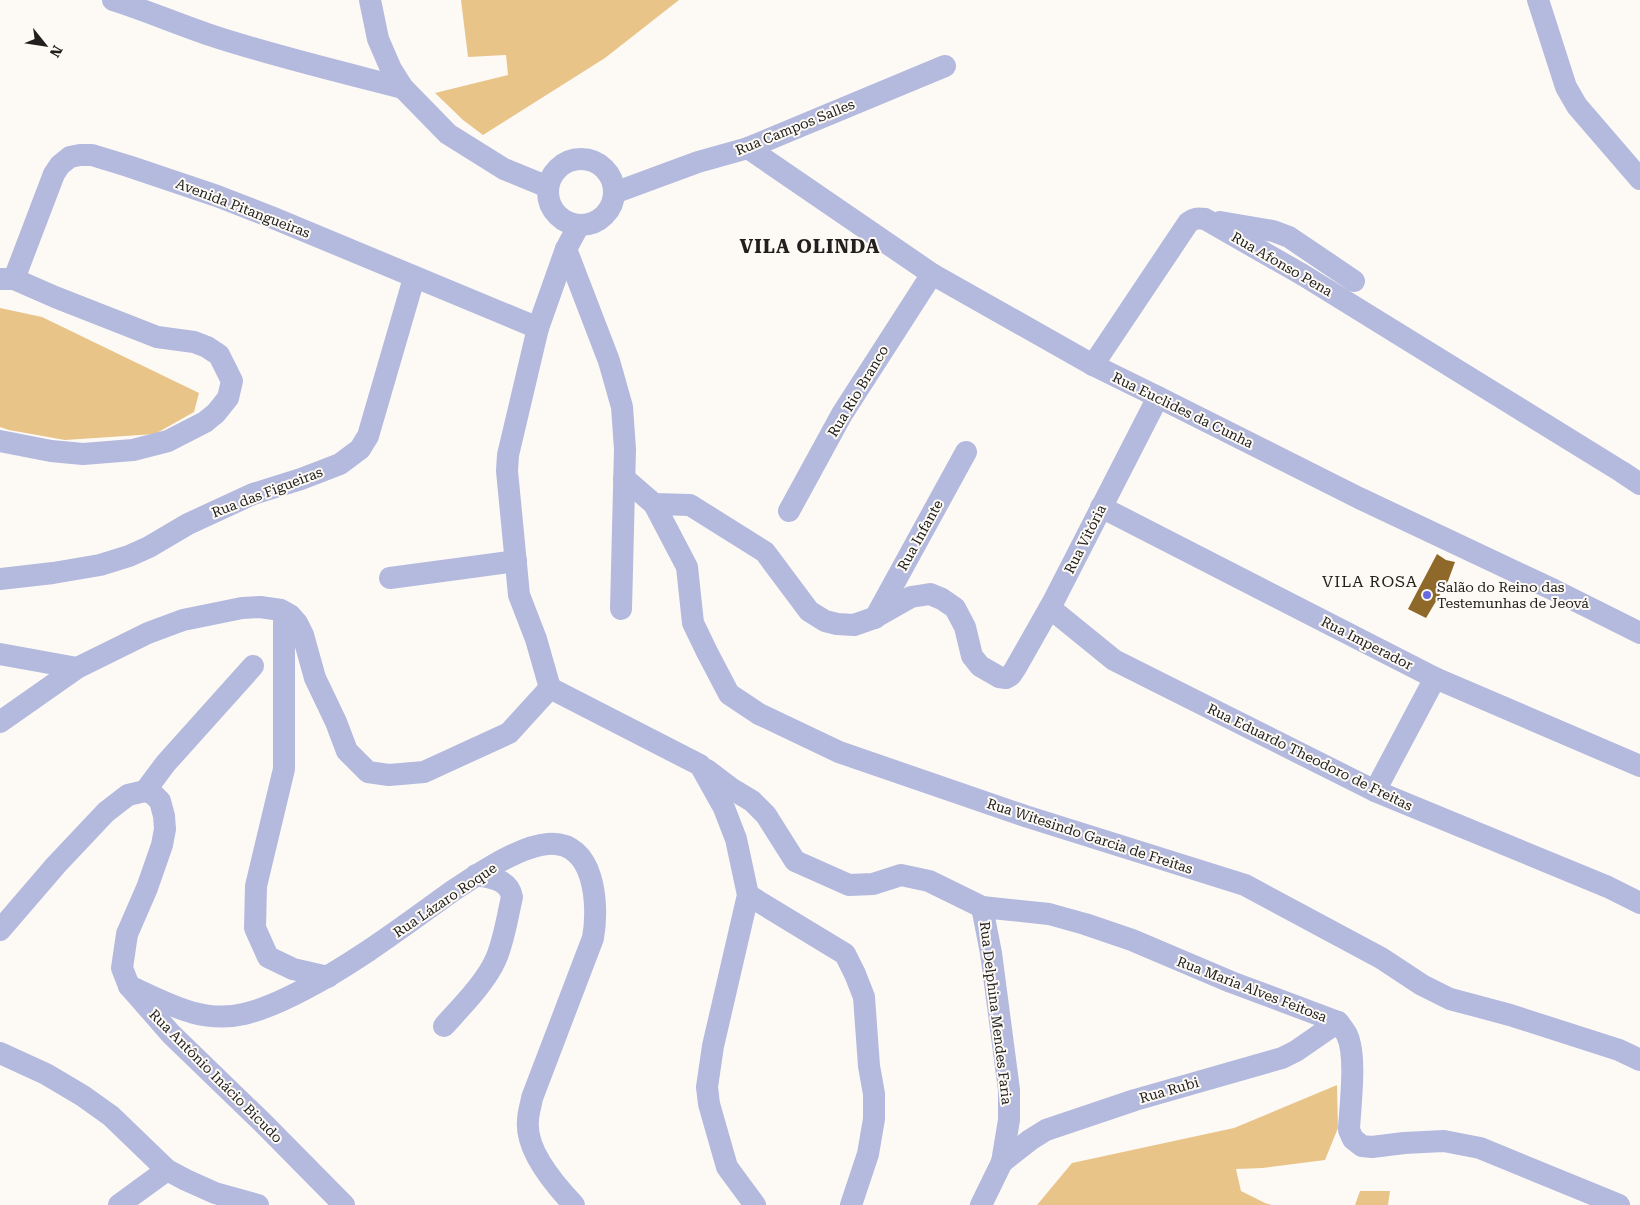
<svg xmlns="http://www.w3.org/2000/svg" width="1640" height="1205" viewBox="0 0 1640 1205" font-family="'Roboto Serif',serif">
<rect width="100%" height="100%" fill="#fdfaf6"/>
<g fill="#e9c489">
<polygon points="461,0 679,0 605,58 483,135 463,120 435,93 508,75 506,55 468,57"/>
<polygon points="0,308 42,317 199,393 194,412 155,434 65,440 9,430 0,427"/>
<polygon points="1337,1085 1338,1128 1325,1160 1263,1168 1236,1169 1241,1191 1265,1203 1272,1205 1037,1205 1072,1163 1234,1128"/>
<polygon points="1360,1191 1390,1191 1388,1205 1355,1205"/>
</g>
<polygon fill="#8e6929" points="1437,554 1446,560 1455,562 1448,581 1426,618 1408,609"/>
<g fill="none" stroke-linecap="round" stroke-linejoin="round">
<g stroke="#b4b9de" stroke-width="22">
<path d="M 113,0 C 148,11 182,26 216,37 C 278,57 341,72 403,88"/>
<polyline points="370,0 378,39 391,69 403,88 448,134 504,169 548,187"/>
<polyline points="1538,0 1566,87 1577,106 1640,179"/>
<polyline points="748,148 932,274 1093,365 1158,397 1359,498 1554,590 1640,633"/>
<circle cx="581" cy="192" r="33"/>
<polyline points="614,193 698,162 748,148 945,66"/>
<polyline points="1220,222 1273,231 1289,237 1354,281"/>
<polyline points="566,249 609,361 622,407 625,449 621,609"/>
<polyline points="0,279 14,279 55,297 157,337 194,342 207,347 219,355 232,381 228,398 216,413 205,422 168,441 133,450 83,454 51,451 0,441"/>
<polyline points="14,279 54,174 60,165 70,157 80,155 92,155 128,166 217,196 271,217 538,328"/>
<path d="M 1093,365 L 1188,223 C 1194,218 1198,218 1205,219 L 1303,275 L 1622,472 L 1640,484"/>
<polyline points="624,478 654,504 690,505 765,552 809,611 825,621 837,624 854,625 874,618 911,597 930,594 942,599 955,608 965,627 972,656 980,666 999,677 1006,678 1011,675 1015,669 1053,602 1158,397"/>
<polyline points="654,504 687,567 693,623 707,652 729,694 759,714 839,752 1025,816 1245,885 1381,958 1422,985 1450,999 1510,1015 1619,1050 1640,1060"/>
<polyline points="1101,507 1435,678 1640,766"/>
<polyline points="789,511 842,414 932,274"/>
<polyline points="390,578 516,561"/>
<polyline points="0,579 53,573 100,565 129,556 149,547 188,524 253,494 301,479 340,464 360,449 368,436 414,278"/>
<polyline points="1050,608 1114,660 1375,791 1608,887 1640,903"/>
<polyline points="284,612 284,769 256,886 255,928 268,957 293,969 328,977"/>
<polyline points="875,618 966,452"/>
<polyline points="0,654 77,668"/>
<polyline points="550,688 536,639 519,595 507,471 508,455 538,328 566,249 579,225"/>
<polyline points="0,722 77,668 148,633 183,620 242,608 260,607 281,610 290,615 297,623 303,635 315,678 336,722 347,751 368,772 389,775 424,772 509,733 550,688 700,765 724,808 736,839 748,895 713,1046 707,1087 709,1104 727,1167 755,1205"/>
<path d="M 707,770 L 732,789 L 752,801 L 766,815 L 795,861 L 849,885 L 873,884 L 901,875 L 929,881 L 982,907 L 1049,914 L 1085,924 L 1132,940 L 1231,982 L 1338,1022 C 1341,1026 1345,1031 1347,1035 C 1357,1056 1350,1106 1349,1130 L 1353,1139 L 1362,1146 L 1372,1147 L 1404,1143 L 1444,1141 L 1480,1148 L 1619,1205"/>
<polyline points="145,791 166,763 253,666"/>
<polyline points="1375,791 1435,678"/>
<polyline points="748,895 845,954 855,974 864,997 869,1066 874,1094 874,1119 868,1154 851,1205"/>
<polyline points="0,930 56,865 106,812 128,795 145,791 153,794 160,801 164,816 165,829 162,845 147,888 127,934 122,968 129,986 171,1034 262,1122 344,1205"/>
<path d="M 129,986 C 167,1003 201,1024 244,1014 C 265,1009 284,1000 303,990 C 357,962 405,925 454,890 C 479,874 519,846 548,844 C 595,840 599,905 593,938 L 532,1098 C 531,1105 528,1113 528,1121 C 525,1150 555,1185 574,1205"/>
<path d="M 444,1026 C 460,1008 485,983 495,961 C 504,942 507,918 512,897 C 509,879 491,878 476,875"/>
<polyline points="0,1053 46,1074 83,1096 111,1116 167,1170 186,1180 215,1193 258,1205"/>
<polyline points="1002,1162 1030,1140 1046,1130 1135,1100 1282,1058 1296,1051 1338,1022"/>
<polyline points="119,1205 167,1170"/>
<polyline points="981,1205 1002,1162 1009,1120 1009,1090 991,953 982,907"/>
</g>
</g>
<circle fill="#696be4" stroke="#fdfaf6" stroke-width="2" cx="1427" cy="595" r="5"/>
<g text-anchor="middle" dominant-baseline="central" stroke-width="4" stroke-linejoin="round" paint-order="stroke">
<g font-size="14" fill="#21201e" stroke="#fdfaf6">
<text transform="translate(795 127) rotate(-22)">Rua Campos Salles</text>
<text transform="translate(243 208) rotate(21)">Avenida Pitangueiras</text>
<text transform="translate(1282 264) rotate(30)">Rua Afonso Pena</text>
<text transform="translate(858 391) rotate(-59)">Rua Rio Branco</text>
<text transform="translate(1183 410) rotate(26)">Rua Euclides da Cunha</text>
<text transform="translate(267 492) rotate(-21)">Rua das Figueiras</text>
<text transform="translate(920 535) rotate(-61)">Rua Infante</text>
<text transform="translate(1085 539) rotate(-63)">Rua Vitória</text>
<text transform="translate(1367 643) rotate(27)">Rua Imperador</text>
<text transform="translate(1310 757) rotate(26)">Rua Eduardo Theodoro de Freitas</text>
<text transform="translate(1090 836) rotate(18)">Rua Witesindo Garcia de Freitas</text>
<text transform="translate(445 900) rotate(-34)">Rua Lázaro Roque</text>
<text transform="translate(1252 989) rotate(21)">Rua Maria Alves Feitosa</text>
<text transform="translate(996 1013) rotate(83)">Rua Delphina Mendes Faria</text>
<text transform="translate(216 1076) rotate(45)">Rua Antônio Inácio Bicudo</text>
<text transform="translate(1169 1090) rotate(-16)">Rua Rubi</text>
</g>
<g font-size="14" fill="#21201e" stroke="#fdfaf6" text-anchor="start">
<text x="1437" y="587">Salão do Reino das<tspan x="1437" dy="16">Testemunhas de Jeová</tspan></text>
</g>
<g font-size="16" letter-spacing="1" fill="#21201e" stroke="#fdfaf6">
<text x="1370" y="581">VILA ROSA</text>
</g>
<g font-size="19" font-weight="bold" letter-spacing="1" fill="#21201e" stroke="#fdfaf6">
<text x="810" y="246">VILA OLINDA</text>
</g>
</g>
<g transform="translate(45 45) rotate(120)" stroke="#fdfaf6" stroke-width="4" paint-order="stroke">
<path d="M0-4L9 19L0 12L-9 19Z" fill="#21201e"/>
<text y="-8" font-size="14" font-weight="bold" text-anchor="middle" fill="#21201e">N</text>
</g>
</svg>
